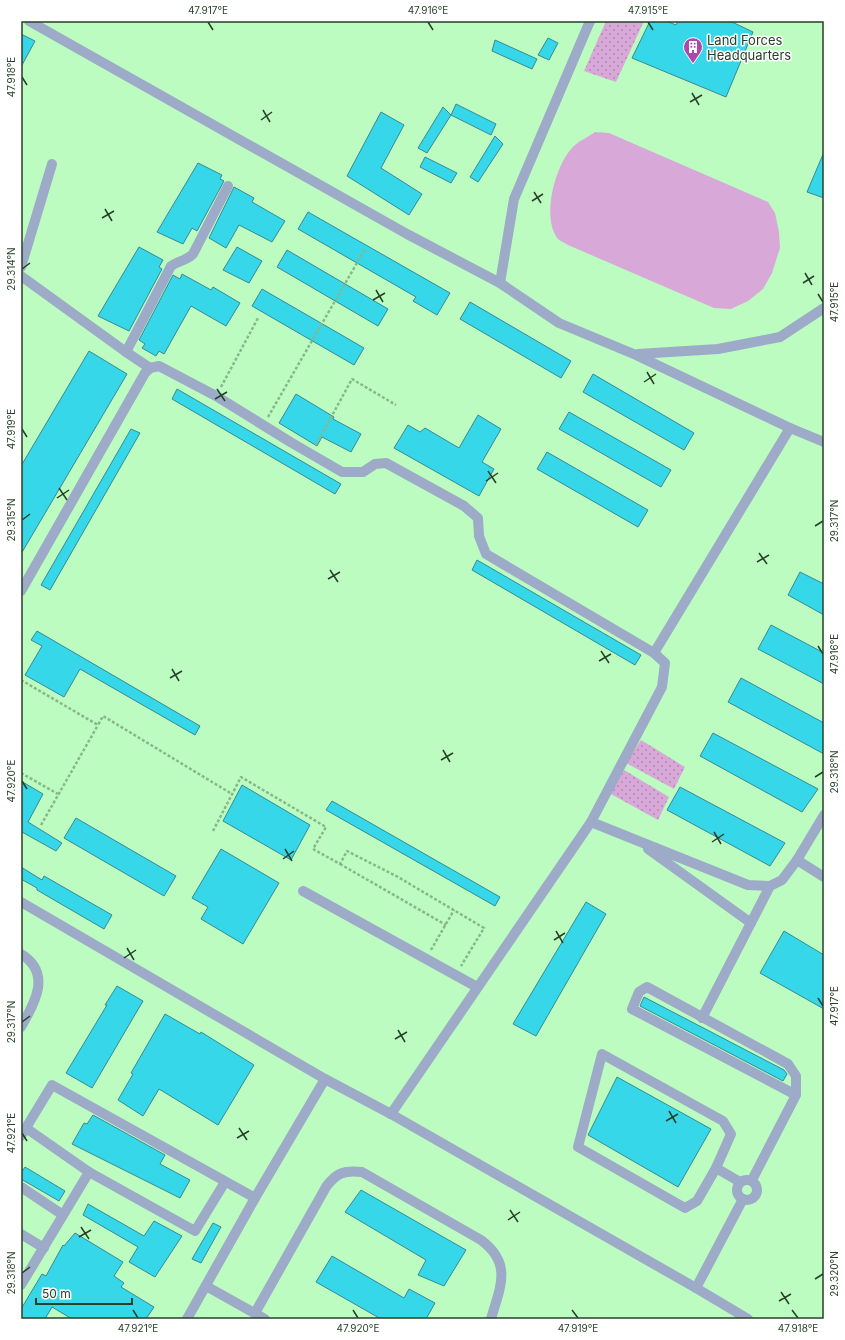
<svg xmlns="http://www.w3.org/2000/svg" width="845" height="1340" viewBox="0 0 845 1340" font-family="Inter,sans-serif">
<defs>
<pattern id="grass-dots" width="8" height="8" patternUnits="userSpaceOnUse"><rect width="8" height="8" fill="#d8a8d8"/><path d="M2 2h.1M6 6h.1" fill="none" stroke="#af8aaf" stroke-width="1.8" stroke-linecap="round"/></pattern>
</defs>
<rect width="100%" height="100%" fill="#bdfcc1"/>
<g fill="url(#grass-dots)">
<polygon points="606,21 644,21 616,82 584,71"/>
<polygon points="641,740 685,767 674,789 626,763"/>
<polygon points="624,770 669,797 658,820 609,793"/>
</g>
<path fill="#d8a8d8" d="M 595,132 L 609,133 L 768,202 L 775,213 L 779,232 L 780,248 L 772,273 L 763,289 L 748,301 L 731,309 L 714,308 L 568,245 C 565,243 560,241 558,239 C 541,218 555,166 572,148 C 577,142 588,137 595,132 Z"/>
<g fill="#36d7e9" stroke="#368a95">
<polygon points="650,21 666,21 676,25 678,21 730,21 753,32 726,97 632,58"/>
<polygon points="21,34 35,41 21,67"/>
<polygon points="548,38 558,43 549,60 538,55"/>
<polygon points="495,40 537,59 532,69 492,51"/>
<polygon points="456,104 496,124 491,135 451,115"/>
<polygon points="443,107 451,115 427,153 418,148"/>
<polygon points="381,112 404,125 381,168 422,194 409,215 347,176"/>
<polygon points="495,136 503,144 478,182 470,177"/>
<polygon points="824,152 824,198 807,192"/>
<polygon points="425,157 457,173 451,183 420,167"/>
<polygon points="198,163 222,175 220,179 224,181 197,231 192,228 183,244 157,232"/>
<polygon points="234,187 254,198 252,202 285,221 272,242 239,225 226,248 209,238"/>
<polygon points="308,212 450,293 437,315 413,301 416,297 298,229"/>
<polygon points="139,247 163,260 159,267 162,269 129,331 98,316"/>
<polygon points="237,247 262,261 249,283 223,270"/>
<polygon points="287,250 388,309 378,326 277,267"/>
<polygon points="182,274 211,290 213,287 240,303 226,326 191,306 164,354 159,351 156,356 142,348 145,344 139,340 173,275 180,279"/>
<polygon points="262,289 364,348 354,365 252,306"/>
<polygon points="470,302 571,361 561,378 460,319"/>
<polygon points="89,351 127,374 21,554 21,466"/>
<polygon points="593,374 694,433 684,450 583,392"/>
<polygon points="177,389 341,484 335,494 172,399"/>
<polygon points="296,394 334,417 333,419 361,434 351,452 322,437 317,446 279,423"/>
<polygon points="569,412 671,470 661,487 559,429"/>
<polygon points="478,415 501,429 482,462 494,469 479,496 394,448 408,425 420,432 425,428 459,448"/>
<polygon points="131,429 140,433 50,590 41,585"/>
<polygon points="547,452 648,510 638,527 537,469"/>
<polygon points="477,560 641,655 635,665 472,570"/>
<polygon points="800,572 824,584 824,615 788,595"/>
<polygon points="771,625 824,653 824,684 758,649"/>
<polygon points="37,631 200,726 195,735 80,669 64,697 25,675 42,646 31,640"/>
<polygon points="741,678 824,723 824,754 728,702"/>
<polygon points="713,733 818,789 802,812 700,756"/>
<polygon points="21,781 43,794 28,822 62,843 56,851 22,832 21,835"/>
<polygon points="242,785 310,825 291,860 223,821"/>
<polygon points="680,787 785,843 770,866 667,810"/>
<polygon points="332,801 500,897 495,906 326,810"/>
<polygon points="76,818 176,876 164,896 64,838"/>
<polygon points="221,849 279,883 243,944 201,919 208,907 192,898"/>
<polygon points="21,867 42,880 44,876 112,915 104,929 37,890 37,888 21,879"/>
<polygon points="586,902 606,914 536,1036 513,1024"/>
<polygon points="784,931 824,955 824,1009 760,973"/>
<polygon points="117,986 143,1001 92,1088 66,1073 107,1005 105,1005"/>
<polygon points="644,997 784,1070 787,1074 783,1081 640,1006"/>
<polygon points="165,1014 200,1034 201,1032 254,1065 218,1125 159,1089 143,1116 118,1100 133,1074 131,1073"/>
<polygon points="617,1077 711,1129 678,1187 588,1135"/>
<polygon points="93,1115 165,1155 160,1164 190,1180 180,1198 72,1144 84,1123 87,1124"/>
<polygon points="25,1167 65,1191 59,1201 21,1179 21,1173"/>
<polygon points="361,1190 466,1250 444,1286 418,1275 426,1260 345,1212"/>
<polygon points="88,1204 144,1236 154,1221 182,1236 155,1277 129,1262 138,1247 83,1215"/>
<polygon points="213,1223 221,1227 201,1263 192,1259"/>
<polygon points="75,1233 123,1262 114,1276 124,1283 121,1287 154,1307 146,1319 72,1319 52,1307 45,1319 21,1319 21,1309 42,1274 46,1276 63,1245 64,1246"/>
<polygon points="332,1256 404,1298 409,1289 435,1303 426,1319 381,1319 316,1282"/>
</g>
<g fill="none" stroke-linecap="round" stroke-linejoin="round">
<g stroke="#87b88a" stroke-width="2.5" stroke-dasharray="3 2" stroke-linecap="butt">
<polyline points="221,387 258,318"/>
<polyline points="268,417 365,249"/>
<polyline points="316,445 352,379 396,405"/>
<polyline points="21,680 98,725 103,716 232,794"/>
<polyline points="21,773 58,794"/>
<polyline points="41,825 98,725"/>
<polyline points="213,831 241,777 326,827 313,849 340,864 347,851 398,877 484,928 461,966"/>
<polyline points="340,864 446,925"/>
<polyline points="431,950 454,910"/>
</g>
<g stroke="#9daac8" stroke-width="10">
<polyline points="29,21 407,234 500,283 559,323 636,355 790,428 824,442"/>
<polyline points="21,267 52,164"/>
<polyline points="21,276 126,352 150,368"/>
<polyline points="500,283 514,199 590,21"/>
<path d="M 126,352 L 171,266 C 178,261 186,261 193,254 L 228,186"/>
<polyline points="638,354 718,349 780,337 824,308"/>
<polyline points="21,591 145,373 150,368 159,366 216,396 292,443 342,472 363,472 375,464 386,463 464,506 478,518 479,536 486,554 654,653 665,663 662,687 591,822 391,1114"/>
<polyline points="654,653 790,428"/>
<polyline points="591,822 748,885 770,886 782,880 797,860 824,815"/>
<polyline points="648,849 751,923"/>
<polyline points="797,860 824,877"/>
<polyline points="303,891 477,987"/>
<polyline points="21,902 325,1079 391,1114 696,1288 748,1319"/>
<path d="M 21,954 C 52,973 35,1003 21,1027"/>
<polyline points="702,1018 770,886"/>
<polygon points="602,1054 723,1121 731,1134 716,1168 697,1201 685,1208 578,1147"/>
<polyline points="26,1128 89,1172 195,1231 225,1182"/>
<polyline points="21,1136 52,1085 255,1198"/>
<polyline points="716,1168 740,1182"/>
<circle cx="747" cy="1190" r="10"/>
<polyline points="752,1180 796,1095 796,1076 788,1064 647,987 639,992 632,1009 796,1095"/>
<polyline points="21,1187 63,1215"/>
<polyline points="21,1234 44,1248"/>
<polyline points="21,1285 89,1172"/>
<polyline points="206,1286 265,1319"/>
<polyline points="696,1288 743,1199"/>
<path d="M 255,1313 L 326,1187 C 336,1173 344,1170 362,1172 L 481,1240 C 513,1264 500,1287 491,1319"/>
<polyline points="187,1319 255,1198 325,1079"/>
</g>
</g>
<path fill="none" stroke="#264028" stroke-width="1.5" d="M 208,22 L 213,30M 428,22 L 433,30M 648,22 L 653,30M 22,77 L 27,85M 692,93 L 699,105M 690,102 L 702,95M 263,110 L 270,122M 261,120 L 272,112M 534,192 L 541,203M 532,201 L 543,194M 105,209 L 112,221M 102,218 L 114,211M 22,269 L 30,263M 805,273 L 812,285M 803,283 L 814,276M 376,290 L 383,302M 818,294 L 823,302M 373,300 L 385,293M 647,372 L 654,384M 644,382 L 656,374M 217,389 L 225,401M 215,399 L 227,392M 22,429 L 27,437M 488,471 L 496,483M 486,481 L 498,473M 59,488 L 67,500M 57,498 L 69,490M 22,520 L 30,514M 815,526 L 823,521M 759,553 L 767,564M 757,562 L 769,555M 330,570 L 338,582M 328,579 L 340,572M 818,646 L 823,654M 601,651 L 609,663M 599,661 L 611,654M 172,669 L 179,681M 170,678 L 182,671M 443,750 L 450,762M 441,760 L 453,753M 815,777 L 823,772M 22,781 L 27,789M 714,832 L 721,844M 712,842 L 724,834M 285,849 L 292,861M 283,859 L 294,851M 556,931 L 563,943M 554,940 L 565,933M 127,948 L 134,960M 124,958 L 136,950M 818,998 L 823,1006M 22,1022 L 30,1016M 398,1030 L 405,1042M 395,1039 L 407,1032M 669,1111 L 676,1123M 666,1121 L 678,1114M 239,1128 L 247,1140M 22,1133 L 27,1141M 237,1138 L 249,1131M 510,1210 L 518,1222M 508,1220 L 520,1212M 81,1227 L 89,1239M 79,1237 L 91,1230M 22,1273 L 30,1267M 815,1279 L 823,1274M 781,1292 L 789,1304M 779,1301 L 791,1294M 133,1310 L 138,1318M 353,1310 L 358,1318M 572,1310 L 578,1318M 792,1310 L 798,1318"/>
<defs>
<symbol id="building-pin" viewBox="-11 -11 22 30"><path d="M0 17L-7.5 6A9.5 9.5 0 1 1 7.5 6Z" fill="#ab48ae" stroke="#fff"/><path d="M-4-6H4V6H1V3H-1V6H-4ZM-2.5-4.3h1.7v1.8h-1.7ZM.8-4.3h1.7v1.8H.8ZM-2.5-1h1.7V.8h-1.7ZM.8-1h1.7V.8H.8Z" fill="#fff"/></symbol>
</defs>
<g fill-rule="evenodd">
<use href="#building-pin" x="682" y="36" width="22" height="30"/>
</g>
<g text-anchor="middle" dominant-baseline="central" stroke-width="3" stroke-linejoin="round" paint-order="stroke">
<g font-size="13" fill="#264028" stroke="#fff" text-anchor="start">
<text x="707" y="40">Land Forces<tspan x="707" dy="15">Headquarters</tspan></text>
</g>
</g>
<rect width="845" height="1340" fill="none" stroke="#ffffff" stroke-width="44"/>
<path d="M36 1298v6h96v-6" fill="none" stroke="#264028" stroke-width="2"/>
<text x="42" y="1298" font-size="12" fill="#264028" stroke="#ffffff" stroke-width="3" paint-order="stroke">50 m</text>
<rect x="22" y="22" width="801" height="1296" fill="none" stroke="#264028" stroke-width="1.5"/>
<g font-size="10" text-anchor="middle" fill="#264028">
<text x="208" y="14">47.917°E</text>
<text x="428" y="14">47.916°E</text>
<text x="648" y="14">47.915°E</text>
<text transform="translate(11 77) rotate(-90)" y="4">47.918°E</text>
<text transform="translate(11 269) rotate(-90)" y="4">29.314°N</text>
<text transform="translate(834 302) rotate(-90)" y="4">47.915°E</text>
<text transform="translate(11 429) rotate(-90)" y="4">47.919°E</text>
<text transform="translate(11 520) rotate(-90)" y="4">29.315°N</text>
<text transform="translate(834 521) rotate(-90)" y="4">29.317°N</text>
<text transform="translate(834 654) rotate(-90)" y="4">47.916°E</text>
<text transform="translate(834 772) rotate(-90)" y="4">29.318°N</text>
<text transform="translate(11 781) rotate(-90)" y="4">47.920°E</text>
<text transform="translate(834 1006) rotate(-90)" y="4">47.917°E</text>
<text transform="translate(11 1022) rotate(-90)" y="4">29.317°N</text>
<text transform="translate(11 1133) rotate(-90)" y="4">47.921°E</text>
<text transform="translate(11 1273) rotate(-90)" y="4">29.318°N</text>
<text transform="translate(834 1274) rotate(-90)" y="4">29.320°N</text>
<text x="138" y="1332">47.921°E</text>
<text x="358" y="1332">47.920°E</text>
<text x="578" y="1332">47.919°E</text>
<text x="798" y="1332">47.918°E</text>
</g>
</svg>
